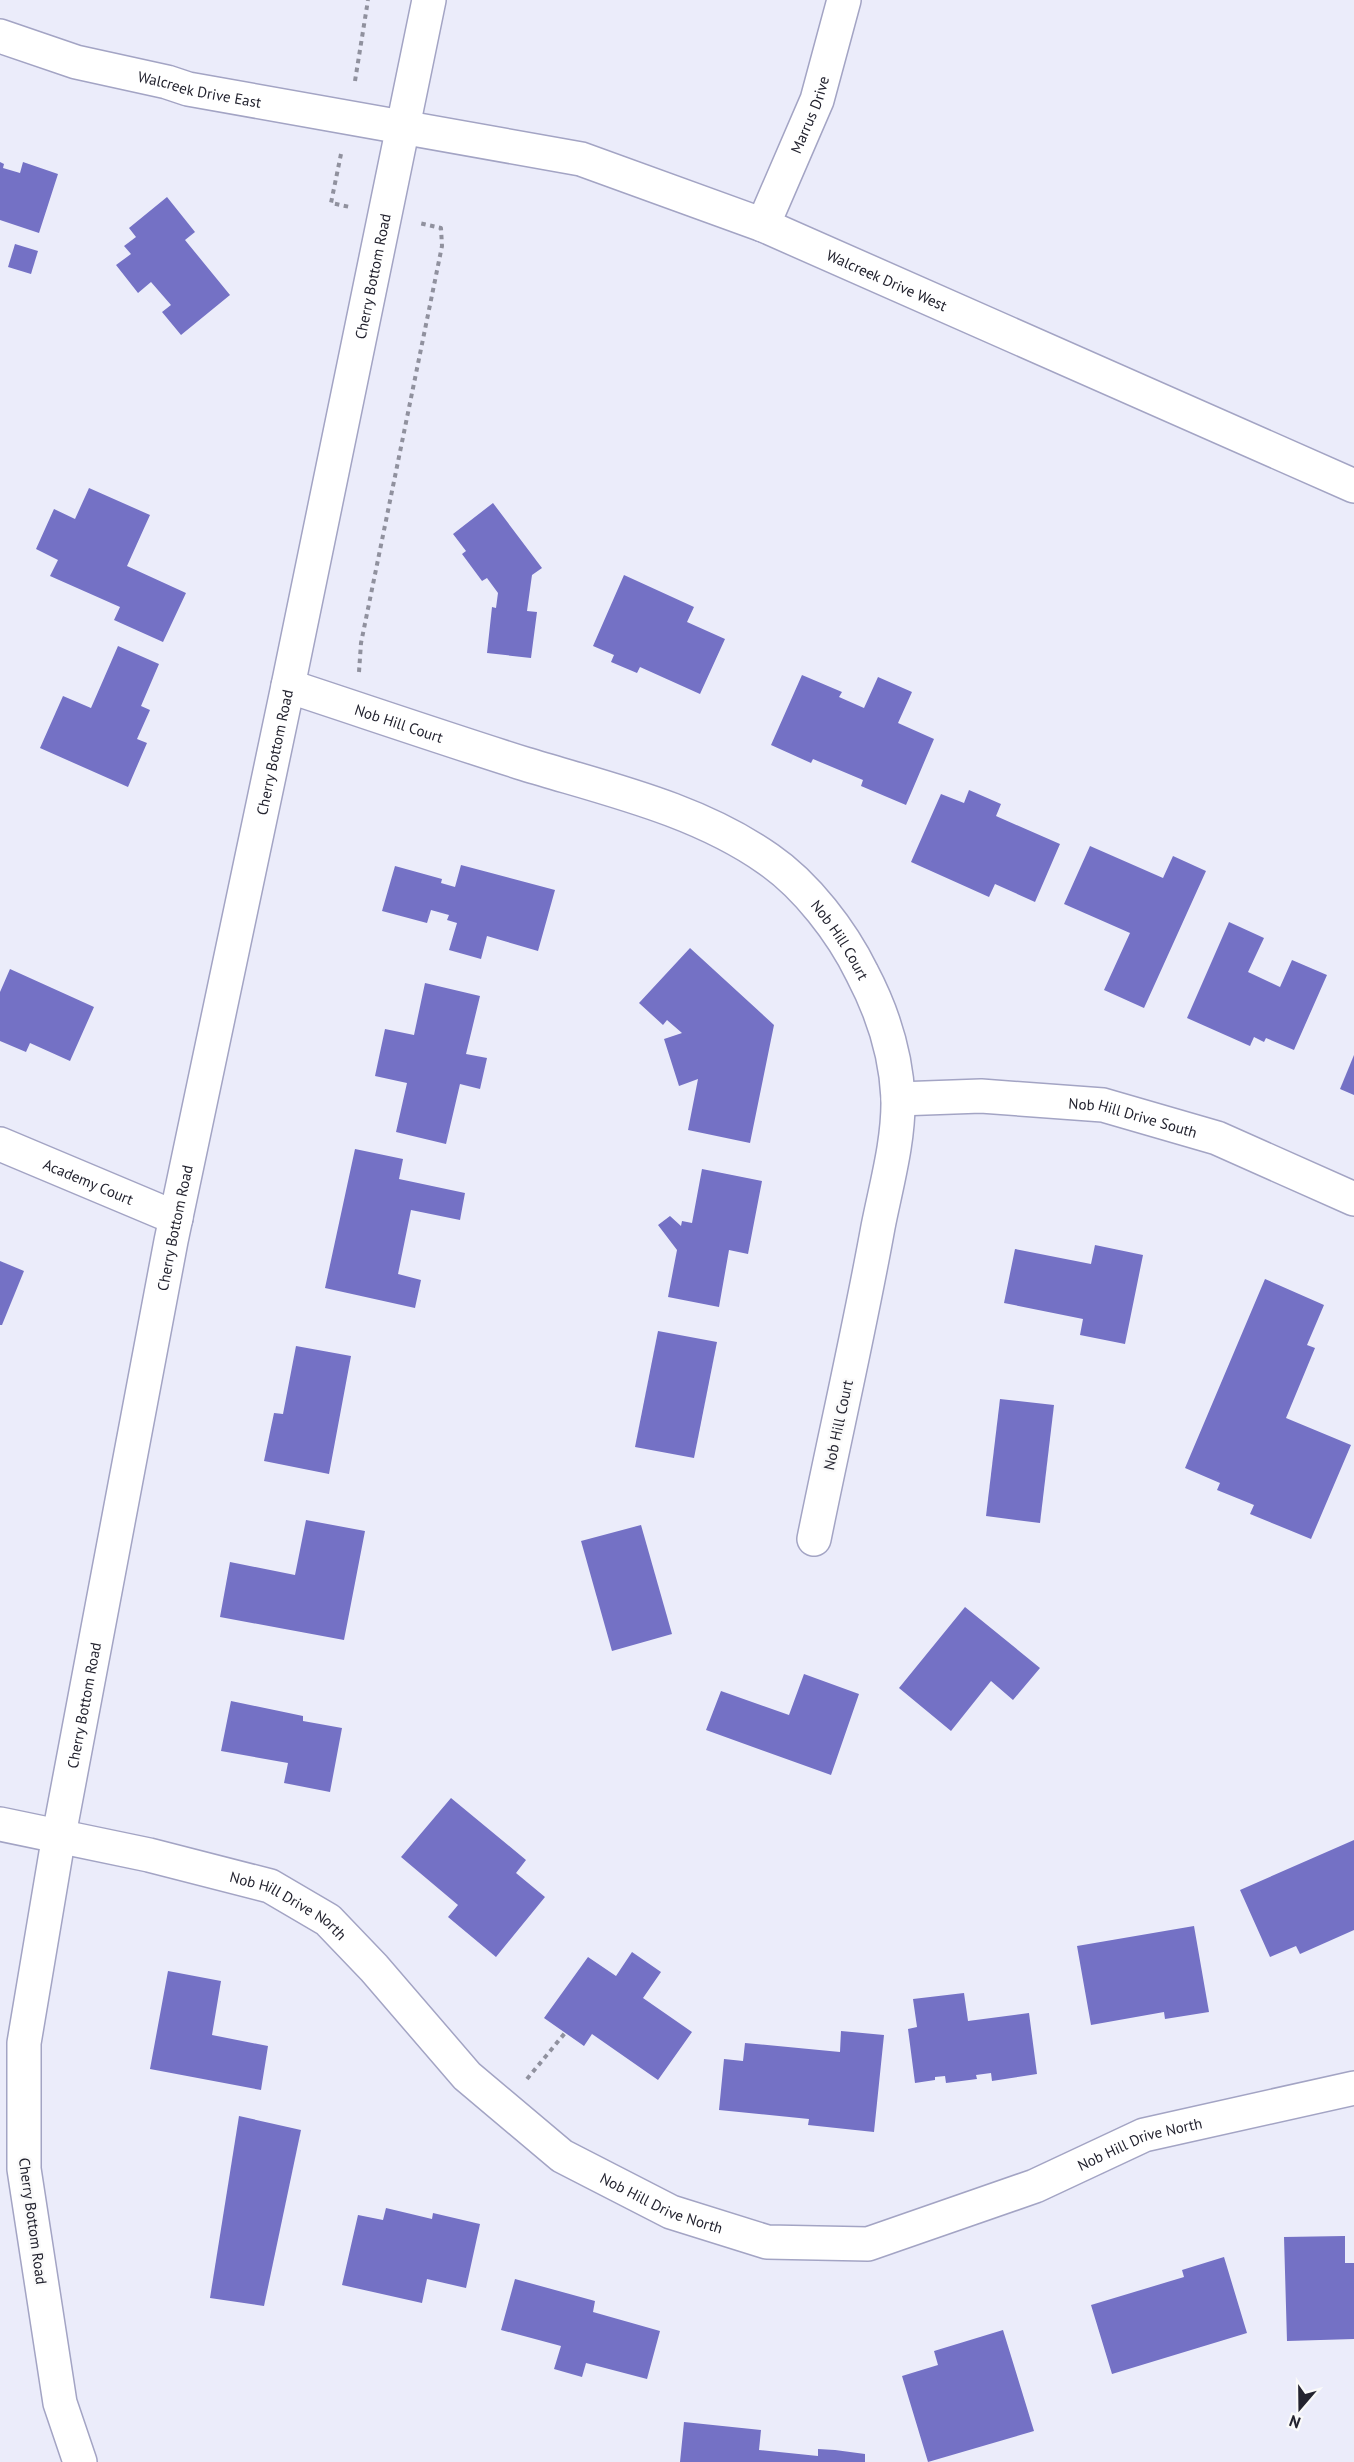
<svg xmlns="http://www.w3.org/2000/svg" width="1354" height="2462" viewBox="0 0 1354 2462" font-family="'PT Sans',sans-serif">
<rect width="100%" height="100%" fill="#ebecfa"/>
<g fill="#7471c5">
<polygon points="0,162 4,164 3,168 20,173 23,162 58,174 39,233 0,220"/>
<polygon points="167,197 195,232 185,240 230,295 181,335 162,312 171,305 151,282 138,293 116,265 131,254 124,246 136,237 129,228"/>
<polygon points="15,244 38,251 31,274 8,267"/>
<polygon points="89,488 150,515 127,566 186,593 163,642 114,620 120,607 50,576 58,560 36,549 54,509 75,519"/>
<polygon points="493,503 542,568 532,575 527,611 537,612 531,658 487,653 492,607 496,608 498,593 487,578 482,581 462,554 466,551 453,534"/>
<polygon points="624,575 694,607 687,622 725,639 700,694 640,667 637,673 611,662 614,655 593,646"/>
<polygon points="118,646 159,664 141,706 150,710 137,739 147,743 128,787 40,748 63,696 91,708"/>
<polygon points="802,675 842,692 839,697 864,708 878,677 912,692 898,723 934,739 906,805 861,786 863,780 813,759 811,763 771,745"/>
<polygon points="969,790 1001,804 996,816 1060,844 1035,902 995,884 989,897 911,862 941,794 964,803"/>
<polygon points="1090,846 1163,878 1173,856 1206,871 1144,1008 1104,990 1130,933 1064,904"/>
<polygon points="461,865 555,890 538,951 487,936 481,959 449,950 457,923 447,920 449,915 431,910 427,923 382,911 395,866 442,879 441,883 455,887"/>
<polygon points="1229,922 1264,938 1248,972 1280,987 1292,960 1327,975 1294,1050 1266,1038 1264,1042 1254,1037 1250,1046 1187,1018"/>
<polygon points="690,948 774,1025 750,1143 688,1130 698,1079 679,1086 664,1039 682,1033 667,1020 663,1025 639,1003"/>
<polygon points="10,969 94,1007 70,1061 30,1043 26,1052 0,1041 0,992"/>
<polygon points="425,983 480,996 466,1054 487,1058 480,1089 460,1084 446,1144 396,1132 407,1083 375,1076 385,1029 414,1035"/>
<polygon points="1354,1055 1354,1095 1340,1089"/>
<polygon points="355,1149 403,1159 399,1179 465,1193 460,1220 411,1210 398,1274 421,1280 415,1308 325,1288"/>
<polygon points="702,1169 762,1181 748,1254 729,1250 719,1307 668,1297 677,1250 658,1225 670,1216 681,1226 682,1221 692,1223"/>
<polygon points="1095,1245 1143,1255 1125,1344 1080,1335 1083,1319 1004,1303 1015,1249 1091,1264"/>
<polygon points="0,1261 24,1271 2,1325 0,1325"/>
<polygon points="1265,1279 1324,1305 1307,1345 1315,1348 1286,1418 1351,1445 1311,1539 1250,1514 1254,1505 1217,1490 1220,1483 1185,1468"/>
<polygon points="658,1331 717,1342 694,1458 635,1447"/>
<polygon points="296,1346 351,1356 329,1474 264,1461 274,1413 283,1414"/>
<polygon points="1000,1399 1054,1405 1040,1523 986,1516"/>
<polygon points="306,1520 365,1531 344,1640 220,1617 230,1562 295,1575"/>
<polygon points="641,1525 672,1634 612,1651 581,1541"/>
<polygon points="965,1607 1040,1668 1013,1700 991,1681 951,1731 899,1688"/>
<polygon points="804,1674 859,1694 831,1775 706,1730 721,1691 789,1715"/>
<polygon points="231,1701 303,1716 303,1721 342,1728 330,1792 284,1783 288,1763 221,1751"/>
<polygon points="451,1798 526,1860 516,1873 545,1897 496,1957 448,1917 458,1905 401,1857"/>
<polygon points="1354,1840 1354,1930 1300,1954 1296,1946 1270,1957 1240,1890"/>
<polygon points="1194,1926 1209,2012 1165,2019 1164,2012 1091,2025 1077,1946"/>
<polygon points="632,1952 661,1972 643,1998 692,2032 658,2080 592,2034 584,2046 544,2018 588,1957 616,1976"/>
<polygon points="168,1971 221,1981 212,2035 268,2046 261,2090 150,2069"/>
<polygon points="964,1993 968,2021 1029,2013 1037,2074 992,2081 991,2073 976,2075 977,2079 946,2083 945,2076 935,2077 935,2080 915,2083 908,2029 917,2027 913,1999"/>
<polygon points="841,2031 884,2035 874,2132 808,2125 809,2119 719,2110 724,2059 743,2061 745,2043 840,2052"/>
<polygon points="239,2116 301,2130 264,2306 210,2298"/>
<polygon points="386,2208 432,2219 433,2213 480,2224 466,2288 427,2279 422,2303 342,2285 358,2215 383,2220"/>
<polygon points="1345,2236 1345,2263 1354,2263 1354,2339 1287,2341 1284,2237"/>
<polygon points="1224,2257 1247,2333 1112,2374 1091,2305 1184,2277 1182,2270"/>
<polygon points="515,2279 595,2301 593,2312 660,2331 647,2379 586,2363 582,2377 554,2369 561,2346 501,2330"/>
<polygon points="1003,2330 1034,2431 928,2462 902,2376 938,2365 934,2351"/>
<polygon points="684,2422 761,2430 759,2450 818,2456 818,2449 835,2450 865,2454 865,2462 680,2462"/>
</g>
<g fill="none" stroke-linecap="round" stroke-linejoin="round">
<defs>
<g id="street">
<path id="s1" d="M 0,36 L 76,62 L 167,82 L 188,89 L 581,159 L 763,225 L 1354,486"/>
<path id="s2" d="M 763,225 L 817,100 L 844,0"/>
<path id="s3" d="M 288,686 C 367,712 446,739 525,764 C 607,789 697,809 768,859 C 806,885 842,932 862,973 C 882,1011 896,1055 898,1098 C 899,1141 886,1186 878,1227 C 859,1332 835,1435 814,1539"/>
<path id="s4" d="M 898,1099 L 981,1096 L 1103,1105 L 1217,1138 L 1354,1199"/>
<path id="s5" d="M 0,1144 L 176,1218"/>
<path id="s6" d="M 0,1824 L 149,1855 L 270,1886 L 328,1920 L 374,1968 L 467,2076 L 562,2156 L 671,2212 L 767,2242 L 868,2244 L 1035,2186 L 1144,2135 L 1354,2088"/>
</g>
<g id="secondary">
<path id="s7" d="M 80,2462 L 60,2403 L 24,2169 L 24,2043 L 59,1835 L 171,1241 L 288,686 L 429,0"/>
</g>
</defs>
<use href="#street" stroke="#a3a4c4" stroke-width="36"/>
<use href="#secondary" stroke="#a3a4c4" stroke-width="36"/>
<g stroke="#90919e" stroke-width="4" stroke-dasharray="4.5 4.5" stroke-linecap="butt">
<polyline points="355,81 368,0"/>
<polyline points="341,154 331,203 350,207"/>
<polyline points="359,672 361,643 442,246 441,228 419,223"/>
<polyline points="527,2079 565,2033"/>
</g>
<use href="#street" stroke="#fff" stroke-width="33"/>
<use href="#secondary" stroke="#fff" stroke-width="33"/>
</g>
<g text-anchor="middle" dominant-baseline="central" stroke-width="5" stroke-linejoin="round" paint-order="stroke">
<g font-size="15" fill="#23232f" stroke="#fafafa">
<text stroke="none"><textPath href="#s1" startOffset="207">Walcreek Drive East</textPath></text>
<text stroke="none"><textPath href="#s2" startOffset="120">Marrus Drive</textPath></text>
<text stroke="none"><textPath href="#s7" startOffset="2226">Cherry Bottom Road</textPath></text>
<text stroke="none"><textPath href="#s1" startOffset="924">Walcreek Drive West</textPath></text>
<text stroke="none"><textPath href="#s3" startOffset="117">Nob Hill Court</textPath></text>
<text stroke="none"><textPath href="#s7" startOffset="1740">Cherry Bottom Road</textPath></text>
<text stroke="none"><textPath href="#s3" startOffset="621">Nob Hill Court</textPath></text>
<text stroke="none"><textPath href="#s4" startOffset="237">Nob Hill Drive South</textPath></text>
<text stroke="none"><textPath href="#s5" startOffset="96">Academy Court</textPath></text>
<text stroke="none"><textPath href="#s7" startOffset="1254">Cherry Bottom Road</textPath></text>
<text transform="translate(838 1425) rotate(-78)">Nob Hill Court</text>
<text stroke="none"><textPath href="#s7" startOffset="768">Cherry Bottom Road</textPath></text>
<text stroke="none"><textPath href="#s6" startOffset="302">Nob Hill Drive North</textPath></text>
<text stroke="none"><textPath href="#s6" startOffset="1292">Nob Hill Drive North</textPath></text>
<text stroke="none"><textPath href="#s6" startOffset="788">Nob Hill Drive North</textPath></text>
<text transform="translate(33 2221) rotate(82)">Cherry Bottom Road</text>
</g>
</g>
<g transform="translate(1300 2408) rotate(200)" stroke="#fafafa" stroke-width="4.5" paint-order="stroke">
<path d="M0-4.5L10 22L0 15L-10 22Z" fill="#23232f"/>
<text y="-9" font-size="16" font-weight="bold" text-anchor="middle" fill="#23232f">N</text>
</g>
</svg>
